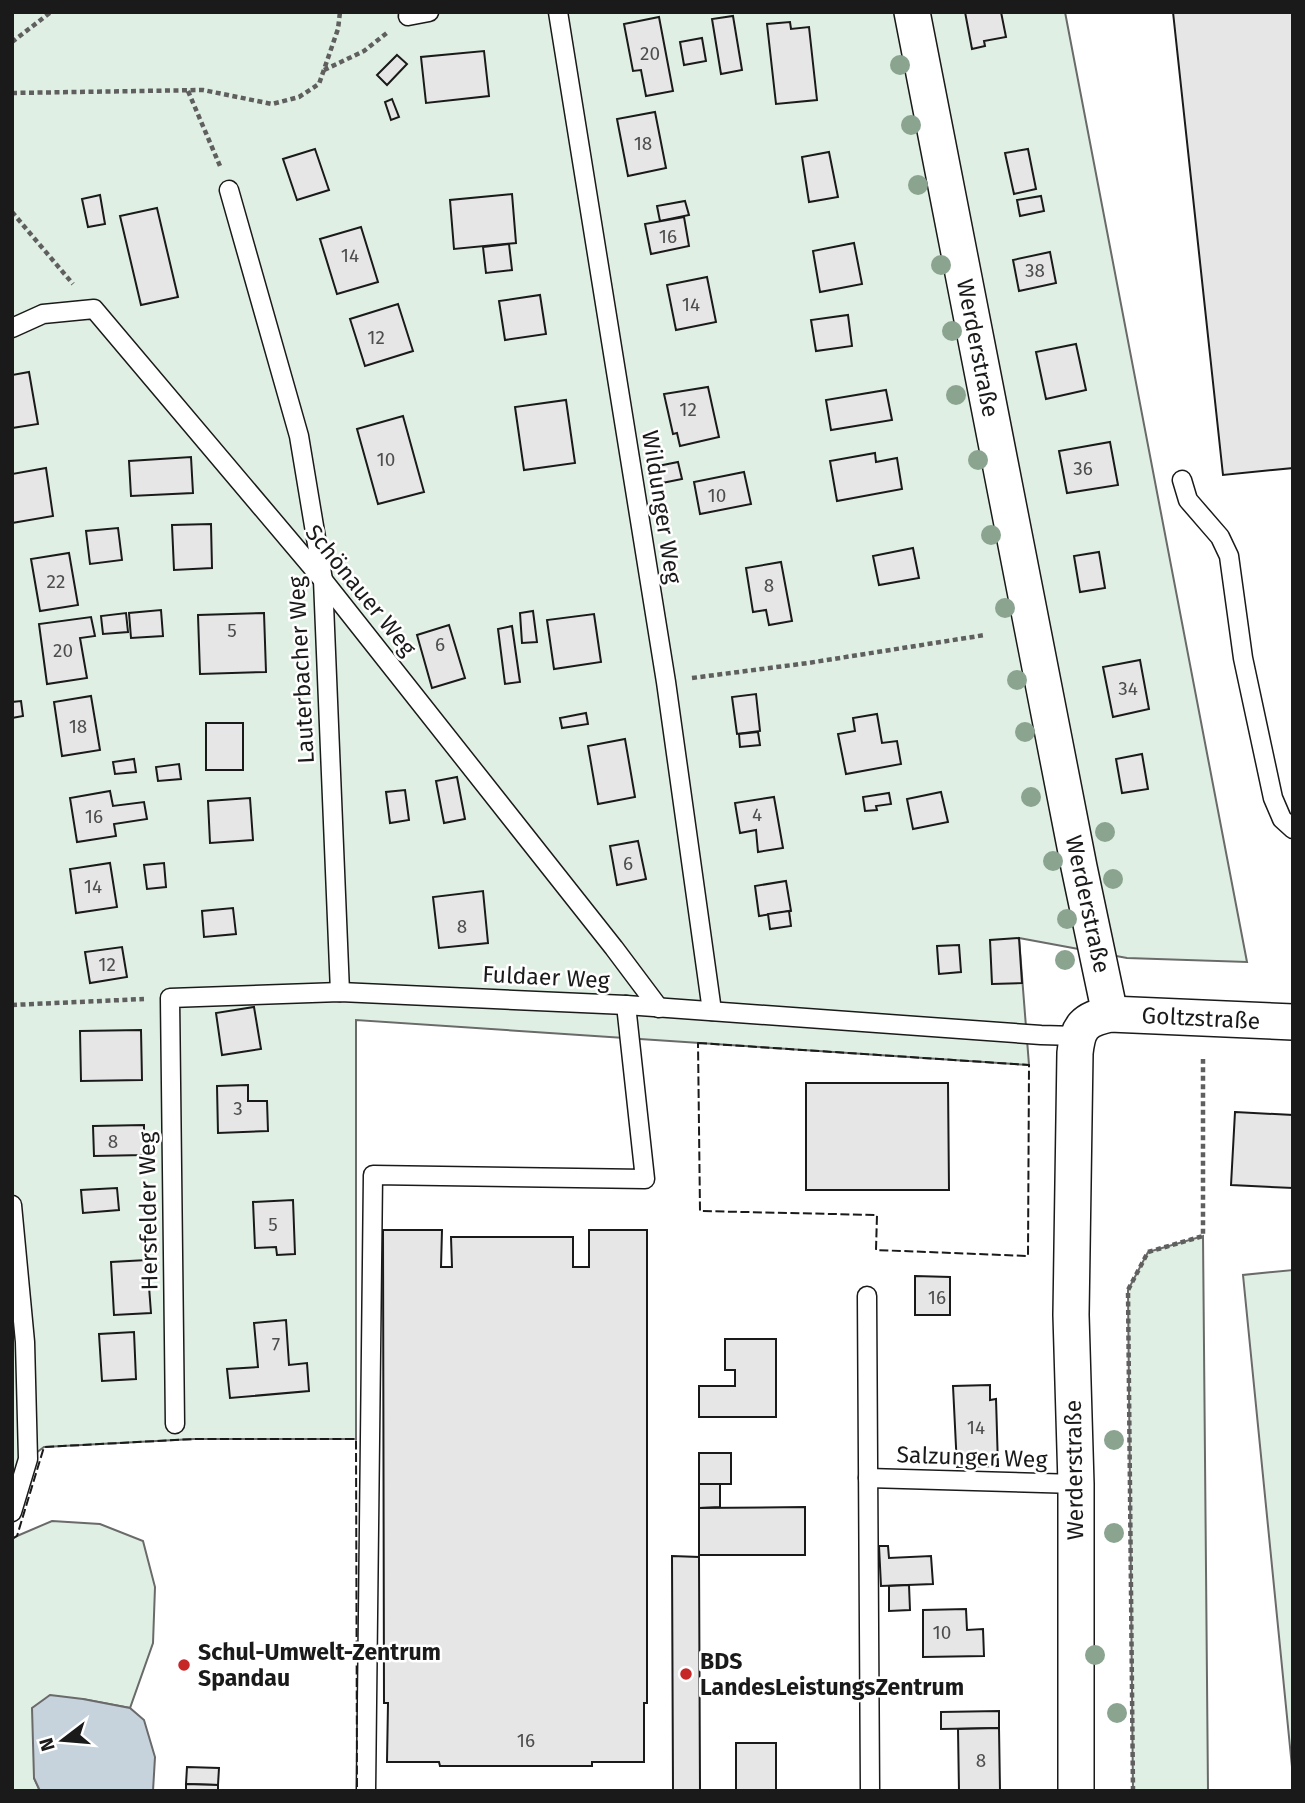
<svg xmlns="http://www.w3.org/2000/svg" width="1305" height="1803" viewBox="0 0 1305 1803" font-family="'Fira Sans',sans-serif">
<rect width="100%" height="100%" fill="#fff"/>
<g fill="#e0efe3" stroke="#6a6a6a" stroke-width="2">
<polygon points="12,12 1065,12 1247,962 1127,958 1019,938 1029,1065 356,1020 356,1439 194,1439 44,1447 28,1459 12,1512"/>
<polygon points="1203,1236 1208,1791 1133,1791 1128,1290 1148,1252"/>
<polygon points="1293,1270 1293,1777 1243,1275"/>
<polygon points="52,1521 100,1524 143,1541 155,1587 153,1643 130,1708 83,1699 34,1778 40,1791 12,1791 12,1539 17,1536"/>
</g>
<polygon fill="#c6d2dc" stroke="#6a6a6a" stroke-width="2" points="50,1695 83,1699 130,1708 144,1720 155,1757 153,1791 40,1791 34,1778 32,1708"/>
<g fill="#e6e6e6" stroke="#1a1a1a" stroke-width="2">
<polygon points="965,12 1001,12 1006,37 984,41 985,46 972,49"/>
<polygon points="1173,12 1293,12 1293,468 1223,475"/>
<polygon points="733,16 742,70 721,74 712,19"/>
<polygon points="659,17 673,91 646,96 641,70 633,71 624,24"/>
<polygon points="790,22 791,29 809,27 817,100 776,104 767,24"/>
<polygon points="702,38 706,61 684,65 680,42"/>
<polygon points="484,51 489,96 426,103 421,57"/>
<polygon points="397,55 407,64 387,85 377,75"/>
<polygon points="392,99 399,117 391,120 385,102"/>
<polygon points="655,112 666,168 628,176 617,119"/>
<polygon points="315,149 329,190 297,200 283,159"/>
<polygon points="1028,149 1036,189 1014,194 1005,153"/>
<polygon points="829,152 838,197 809,202 802,157"/>
<polygon points="512,194 516,243 454,249 450,200"/>
<polygon points="100,195 105,224 88,227 82,199"/>
<polygon points="1041,196 1044,211 1020,216 1017,200"/>
<polygon points="685,201 689,215 660,221 657,206"/>
<polygon points="157,208 178,297 141,305 120,216"/>
<polygon points="684,217 689,246 651,254 645,224"/>
<polygon points="361,227 378,282 337,294 320,239"/>
<polygon points="854,243 862,284 820,292 813,251"/>
<polygon points="509,244 512,270 486,273 483,247"/>
<polygon points="1050,252 1056,283 1019,291 1013,260"/>
<polygon points="707,277 716,322 676,330 667,285"/>
<polygon points="540,295 546,334 505,340 499,301"/>
<polygon points="398,304 413,351 365,366 350,319"/>
<polygon points="848,315 852,346 816,351 811,320"/>
<polygon points="1076,344 1086,390 1046,399 1036,352"/>
<polygon points="29,372 38,424 12,428 12,375"/>
<polygon points="708,387 719,437 680,446 677,433 673,434 664,394"/>
<polygon points="886,390 892,420 831,430 826,400"/>
<polygon points="566,400 575,463 524,470 515,407"/>
<polygon points="403,416 424,492 378,504 357,429"/>
<polygon points="1110,442 1118,485 1067,493 1059,451"/>
<polygon points="875,453 876,462 897,458 902,489 837,501 830,461"/>
<polygon points="191,457 193,493 131,496 129,461"/>
<polygon points="678,462 682,479 652,485 648,468"/>
<polygon points="46,468 53,516 12,523 12,474"/>
<polygon points="744,472 751,504 700,514 694,482"/>
<polygon points="211,524 212,568 174,570 172,525"/>
<polygon points="118,528 122,560 90,564 86,531"/>
<polygon points="913,548 919,578 879,585 873,556"/>
<polygon points="1099,552 1105,588 1080,592 1074,556"/>
<polygon points="69,553 78,605 40,611 31,559"/>
<polygon points="781,562 792,621 769,625 766,610 753,612 746,568"/>
<polygon points="161,610 163,636 131,638 129,613"/>
<polygon points="533,611 537,642 522,643 520,613"/>
<polygon points="126,613 128,632 103,634 101,616"/>
<polygon points="264,613 266,672 200,674 198,615"/>
<polygon points="594,614 601,662 554,669 547,620"/>
<polygon points="91,617 95,636 80,638 87,678 47,684 39,624"/>
<polygon points="449,625 465,678 432,688 417,635"/>
<polygon points="512,626 520,682 505,684 498,629"/>
<polygon points="1140,660 1149,709 1113,717 1103,667"/>
<polygon points="756,694 760,731 737,734 732,697"/>
<polygon points="91,696 100,750 62,756 54,702"/>
<polygon points="21,701 23,716 12,718 12,702"/>
<polygon points="586,713 588,724 562,728 560,718"/>
<polygon points="877,714 882,743 897,741 901,764 846,774 838,734 855,731 853,718"/>
<rect x="206" y="723" width="37" height="47"/>
<polygon points="758,732 760,745 740,747 739,734"/>
<polygon points="625,739 635,797 598,804 588,746"/>
<polygon points="1142,754 1148,789 1122,793 1116,759"/>
<polygon points="134,759 136,772 115,774 113,762"/>
<polygon points="179,764 181,779 158,781 156,767"/>
<polygon points="457,777 465,819 444,823 436,781"/>
<polygon points="405,790 409,820 390,823 386,792"/>
<polygon points="110,791 113,806 144,802 147,819 114,824 116,836 77,842 70,798"/>
<polygon points="941,792 948,822 913,829 907,799"/>
<polygon points="889,793 891,804 876,806 877,810 865,811 863,797"/>
<polygon points="774,797 783,848 758,852 756,830 740,833 735,803"/>
<polygon points="250,798 253,840 210,843 208,801"/>
<polygon points="638,841 646,879 617,885 610,846"/>
<polygon points="110,863 117,907 76,913 70,869"/>
<polygon points="164,863 166,887 147,889 144,865"/>
<polygon points="786,881 791,911 759,916 755,886"/>
<polygon points="483,891 488,943 439,948 433,897"/>
<polygon points="233,908 236,934 204,937 202,911"/>
<polygon points="789,911 791,926 770,929 768,914"/>
<polygon points="1019,938 1022,983 992,984 990,940"/>
<polygon points="959,945 961,972 939,974 937,946"/>
<polygon points="122,947 127,977 90,983 85,952"/>
<polygon points="254,1007 261,1049 222,1055 216,1013"/>
<polygon points="141,1030 142,1080 81,1081 80,1031"/>
<polygon points="806,1083 948,1083 949,1190 806,1190"/>
<polygon points="248,1085 248,1101 267,1101 268,1131 218,1133 217,1086"/>
<polygon points="1235,1112 1293,1115 1293,1188 1231,1185"/>
<polygon points="144,1125 144,1155 94,1156 93,1126"/>
<polygon points="117,1188 119,1210 83,1213 81,1190"/>
<polygon points="293,1200 295,1254 277,1255 276,1247 255,1248 253,1202"/>
<polygon points="383,1230 442,1230 441,1267 452,1267 451,1237 573,1237 573,1267 589,1267 589,1230 647,1230 647,1703 644,1703 644,1762 592,1762 592,1766 440,1766 439,1762 387,1762 388,1703 384,1703"/>
<polygon points="147,1260 151,1313 114,1315 111,1262"/>
<polygon points="915,1276 950,1277 950,1315 915,1315"/>
<polygon points="286,1320 289,1365 307,1363 309,1391 230,1398 227,1369 258,1367 254,1323"/>
<polygon points="134,1332 136,1379 102,1381 99,1334"/>
<polygon points="725,1339 776,1339 776,1417 699,1417 699,1386 735,1386 735,1370 725,1370"/>
<polygon points="990,1385 990,1400 996,1399 998,1466 957,1467 953,1386"/>
<rect x="699" y="1453" width="32" height="31"/>
<polygon points="699,1484 720,1484 720,1507 699,1508"/>
<polygon points="805,1507 805,1555 699,1555 699,1508"/>
<polygon points="879,1546 888,1546 889,1558 931,1556 933,1584 881,1586"/>
<polygon points="672,1556 699,1557 700,1791 673,1791"/>
<polygon points="909,1585 910,1610 889,1611 889,1586"/>
<polygon points="966,1609 967,1630 983,1629 984,1656 923,1657 923,1610"/>
<polygon points="999,1711 999,1728 941,1729 941,1712"/>
<polygon points="999,1728 1000,1790 959,1791 958,1729"/>
<rect x="736" y="1743" width="40" height="48"/>
<polygon points="187,1767 219,1768 218,1785 186,1784"/>
<polygon points="186,1784 218,1785 218,1791 186,1791"/>
</g>
<g fill="none" stroke-linecap="round" stroke-linejoin="round">
<defs>
<g id="service">
<polyline points="558,12 666,682 712,1011"/>
<polyline points="408,16 429,12"/>
<polyline points="229,190 299,436 323,580 340,992"/>
<polyline points="12,328 43,314 94,309 323,580 614,948 659,1008"/>
<polyline points="1182,480 1188,500 1220,537 1229,556 1243,658 1273,798 1282,819 1293,829"/>
<polyline points="12,1205 25,1342 28,1459 12,1512"/>
<polyline points="867,1296 870,1791"/>
<polyline points="175,1424 170,998 340,992 626,1005 1041,1035 1077,1036"/>
<polyline points="868,1478 1076,1484"/>
<polyline points="366,1791 373,1175 645,1179 626,1005"/>
</g>
<g id="minor">
<polyline points="912,12 1079,867 1110,1014"/>
<path d="M 1076,1791 L 1076,1484 L 1071,1315 L 1075,1053 C 1078,1026 1084,1020 1110,1014 L 1293,1022"/>
</g>
</defs>
<use href="#service" stroke="#1a1a1a" stroke-width="21"/>
<use href="#minor" stroke="#1a1a1a" stroke-width="38"/>
<g stroke="#5f5f5f" stroke-width="4.5" stroke-dasharray="5 3.5" stroke-linecap="butt">
<polyline points="12,42 51,12"/>
<polyline points="324,70 364,51 388,32"/>
<polyline points="188,91 220,166"/>
<polyline points="12,93 203,90 272,104 299,97 319,84 338,29 340,12"/>
<polyline points="12,212 73,284"/>
<polyline points="692,678 808,663 985,635"/>
<polyline points="12,1005 144,999"/>
<polyline points="1133,1791 1128,1290 1148,1252 1203,1236 1203,1059"/>
</g>
<use href="#service" stroke="#fff" stroke-width="18"/>
<use href="#minor" stroke="#fff" stroke-width="35"/>
<g stroke="#1a1a1a" stroke-width="2" stroke-dasharray="9 3.5" stroke-linecap="butt">
<polygon points="698,1043 1029,1065 1028,1256 876,1250 877,1215 700,1211"/>
<polyline points="12,1539 17,1536 44,1447 194,1439 356,1439 357,1791"/>
</g>
</g>
<g fill="#8aa48f">
<circle cx="900" cy="65" r="10"/>
<circle cx="911" cy="125" r="10"/>
<circle cx="918" cy="185" r="10"/>
<circle cx="941" cy="265" r="10"/>
<circle cx="952" cy="331" r="10"/>
<circle cx="956" cy="395" r="10"/>
<circle cx="978" cy="460" r="10"/>
<circle cx="991" cy="535" r="10"/>
<circle cx="1005" cy="608" r="10"/>
<circle cx="1017" cy="680" r="10"/>
<circle cx="1025" cy="732" r="10"/>
<circle cx="1031" cy="797" r="10"/>
<circle cx="1105" cy="832" r="10"/>
<circle cx="1053" cy="861" r="10"/>
<circle cx="1113" cy="879" r="10"/>
<circle cx="1067" cy="919" r="10"/>
<circle cx="1065" cy="960" r="10"/>
<circle cx="1114" cy="1440" r="10"/>
<circle cx="1114" cy="1533" r="10"/>
<circle cx="1095" cy="1655" r="10"/>
<circle cx="1117" cy="1713" r="10"/>
</g>
<g fill="#c62828" stroke="#fff" stroke-width="2.5">
<circle cx="184" cy="1665" r="7"/>
<circle cx="686" cy="1674" r="7"/>
</g>
<g text-anchor="middle" dominant-baseline="central" stroke-width="5" stroke-linejoin="round" paint-order="stroke">
<g font-size="19" fill="#4d4d4d">
<text x="650" y="53">20</text>
<text x="643" y="143">18</text>
<text x="668" y="236">16</text>
<text x="350" y="255">14</text>
<text x="1035" y="270">38</text>
<text x="691" y="304">14</text>
<text x="376" y="337">12</text>
<text x="688" y="409">12</text>
<text x="386" y="459">10</text>
<text x="1083" y="468">36</text>
<text x="717" y="495">10</text>
<text x="56" y="581">22</text>
<text x="769" y="585">8</text>
<text x="232" y="630">5</text>
<text x="440" y="644">6</text>
<text x="63" y="650">20</text>
<text x="1128" y="688">34</text>
<text x="78" y="726">18</text>
<text x="757" y="814">4</text>
<text x="94" y="816">16</text>
<text x="628" y="863">6</text>
<text x="93" y="886">14</text>
<text x="462" y="926">8</text>
<text x="107" y="964">12</text>
<text x="238" y="1108">3</text>
<text x="113" y="1141">8</text>
<text x="273" y="1224">5</text>
<text x="937" y="1297">16</text>
<text x="276" y="1344">7</text>
<text x="976" y="1427">14</text>
<text x="942" y="1632">10</text>
<text x="526" y="1740">16</text>
<text x="981" y="1760">8</text>
</g>
<g font-size="23" fill="#1a1a1a" stroke="#fff">
<text transform="translate(978 348) rotate(79)">Werderstraße</text>
<text transform="translate(662 507) rotate(81)">Wildunger Weg</text>
<text transform="translate(361 590) rotate(51)">Schönauer Weg</text>
<text transform="translate(301 670) rotate(-93)">Lauterbacher Weg</text>
<text transform="translate(1088 904) rotate(78)">Werderstraße</text>
<text transform="translate(546 977) rotate(3)">Fuldaer Weg</text>
<text transform="translate(1201 1018) rotate(3)">Goltzstraße</text>
<text transform="translate(148 1211) rotate(-91)">Hersfelder Weg</text>
<text transform="translate(972 1457) rotate(2)">Salzunger Weg</text>
<text transform="translate(1074 1470) rotate(-91)">Werderstraße</text>
</g>
<g font-size="23" font-weight="bold" fill="#1a1a1a" stroke="#fff" text-anchor="start">
<text x="198" y="1652">Schul-Umwelt-Zentrum<tspan x="198" dy="26">Spandau</tspan></text>
<text x="700" y="1661">BDS<tspan x="700" dy="26">LandesLeistungsZentrum</tspan></text>
</g>
</g>
<rect width="1305" height="1803" fill="none" stroke="#1a1a1a" stroke-width="28"/>
<g transform="translate(63 1740) rotate(254)" stroke="#ffffff" stroke-width="5" paint-order="stroke">
<path d="M0-5L12 26L0 18L-12 26Z" fill="#1a1a1a"/>
<text y="-10" font-size="19" font-weight="bold" text-anchor="middle" fill="#1a1a1a">N</text>
</g>
</svg>
